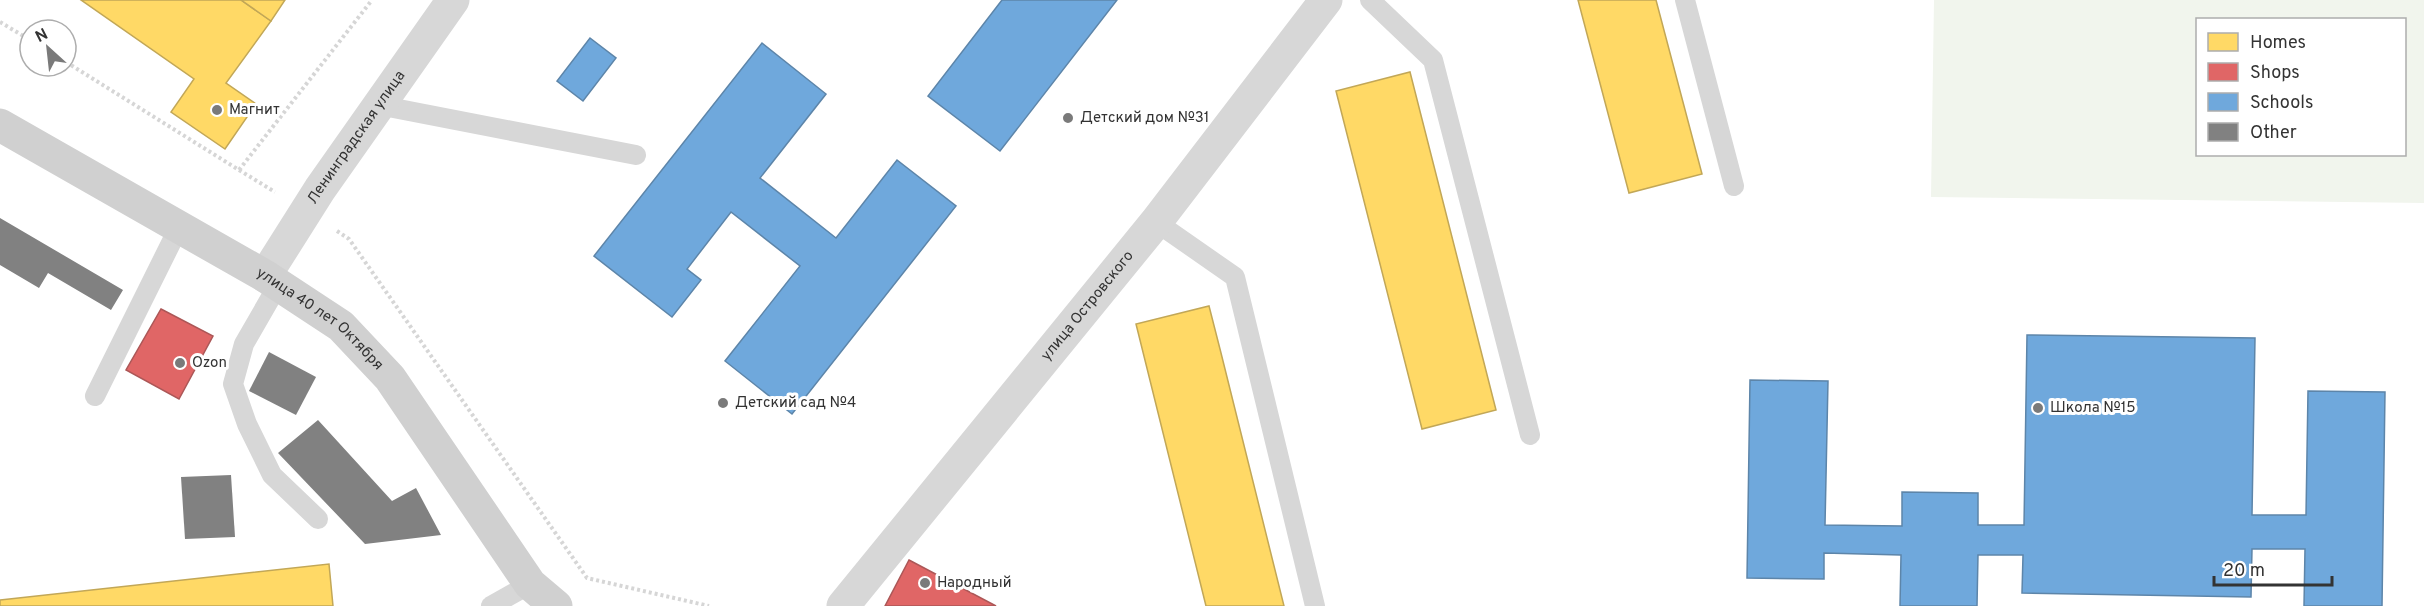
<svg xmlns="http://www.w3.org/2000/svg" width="2424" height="606" viewBox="0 0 2424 606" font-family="Overpass,sans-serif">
<rect width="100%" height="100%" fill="#fff"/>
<path fill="#f1f5ed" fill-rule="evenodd" d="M 1934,0 L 2424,0 L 2424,203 L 1931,197 ZM 2198,20 L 2404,20 L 2404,154 L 2198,154 Z"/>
<g fill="#ffd966" stroke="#c2a757" stroke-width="1.5">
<polygon points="81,0 241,0 271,21 226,83 256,104 225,149 171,112 194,79"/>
<polygon points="241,0 285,0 271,21"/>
<polygon points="1578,0 1656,0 1702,174 1629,193"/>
<polygon points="1410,72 1496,410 1422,429 1336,91"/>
<polygon points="1209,306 1221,353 1284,606 1206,606 1136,324"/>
<polygon points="329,564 333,606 0,606 0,600"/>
</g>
<g fill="#e06666" stroke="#ac5757" stroke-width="1.5">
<polygon points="161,309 213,336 179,399 126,370"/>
<polygon points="909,560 996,606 885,606"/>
</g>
<g fill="#6fa8dc" stroke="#5d85a9" stroke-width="1.5">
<polygon points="1002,0 1117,0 1000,151 928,96"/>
<polygon points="590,38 616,58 583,101 557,81"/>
<polygon points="762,43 826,94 760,178 836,238 897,160 956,206 792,414 725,361 800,266 731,212 687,269 701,280 672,317 594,256"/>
<polygon points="2027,335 2255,338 2252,515 2306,515 2308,391 2385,392 2382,606 2304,606 2305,549 2252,549 2251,597 2022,593 2023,555 1978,555 1977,606 1900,606 1901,555 1824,553 1824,579 1747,578 1750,380 1828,381 1825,525 1902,526 1902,492 1978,493 1978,525 2024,525"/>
</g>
<g fill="#818181">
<polygon points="0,218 123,290 111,310 48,273 39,288 0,265"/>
<polygon points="269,352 316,377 296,415 249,391"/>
<polygon points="318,420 392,501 416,488 441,535 365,544 278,453"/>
<polygon points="231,475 235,537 185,539 181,477"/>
</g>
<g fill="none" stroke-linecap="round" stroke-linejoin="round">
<g stroke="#d6d6d6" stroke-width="4" stroke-dasharray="3 3" stroke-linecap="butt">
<polyline points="0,22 30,40"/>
<polyline points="66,62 239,170 372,0"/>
<polyline points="239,170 275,192"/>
<polyline points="337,231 349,239 587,578 709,606"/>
</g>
<g stroke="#d7d7d7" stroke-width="20">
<polyline points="1370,0 1433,60 1530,435"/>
<polyline points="1685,0 1734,186"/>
<polyline points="378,105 636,155"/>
<polyline points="1156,222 1235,277 1315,606"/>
<polyline points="278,285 244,344 233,384 247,424 272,475 318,519"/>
<polyline points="95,396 179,227"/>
<polyline points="491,606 530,584"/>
</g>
<g stroke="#d7d7d7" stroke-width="33">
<path id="s1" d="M 265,276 L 320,189 L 453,0"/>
<path id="s2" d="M 843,606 L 1156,222 L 1326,0"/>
</g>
<path stroke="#d0d0d0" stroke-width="33" id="s3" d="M 0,125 L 265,276 L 341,326 L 390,378 L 530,584 L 556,606"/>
</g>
<g fill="#7a7a7a" stroke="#fff" stroke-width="2">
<circle cx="217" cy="110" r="6"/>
<circle cx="1068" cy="118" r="6"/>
<circle cx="180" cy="363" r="6"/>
<circle cx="723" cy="403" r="6"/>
<circle cx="2038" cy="408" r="6"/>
<circle cx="925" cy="583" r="6"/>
</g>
<g text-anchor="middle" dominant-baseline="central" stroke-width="6" stroke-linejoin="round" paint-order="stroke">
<g font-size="15" fill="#333" stroke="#fff" text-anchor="start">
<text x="229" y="110">Магнит</text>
<text x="1080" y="118">Детский дом №31</text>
<text x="192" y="363">Ozon</text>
<text x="735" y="403">Детский сад №4</text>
<text x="2050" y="408">Школа №15</text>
<text x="937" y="583">Народный</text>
</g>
<g font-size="15" fill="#333" stroke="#fff">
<text stroke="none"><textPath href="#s1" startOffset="166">Ленинградская улица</textPath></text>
<text stroke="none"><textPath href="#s2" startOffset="387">улица Островского</textPath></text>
<text stroke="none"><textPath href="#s3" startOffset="375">улица 40 лет Октября</textPath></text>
</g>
</g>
<rect x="2196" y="18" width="210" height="138" fill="#ffffff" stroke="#adadad" stroke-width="1.5"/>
<rect x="2208" y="33" width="30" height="18" fill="#ffd966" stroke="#adadad" stroke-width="1.5"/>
<text x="2250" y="48" font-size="18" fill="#333333">Homes</text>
<rect x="2208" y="63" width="30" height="18" fill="#e06666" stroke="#adadad" stroke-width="1.5"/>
<text x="2250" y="78" font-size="18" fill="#333333">Shops</text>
<rect x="2208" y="93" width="30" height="18" fill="#6fa8dc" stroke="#adadad" stroke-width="1.5"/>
<text x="2250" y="108" font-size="18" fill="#333333">Schools</text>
<rect x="2208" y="123" width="30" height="18" fill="#818181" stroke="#adadad" stroke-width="1.5"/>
<text x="2250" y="138" font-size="18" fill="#333333">Other</text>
<g transform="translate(48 48) rotate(333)"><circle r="28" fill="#ffffff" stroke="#adadad" stroke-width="1.5"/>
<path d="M0-4.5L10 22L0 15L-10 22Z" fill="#7a7a7a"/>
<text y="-9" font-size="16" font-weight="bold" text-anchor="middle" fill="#333333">N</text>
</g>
<path d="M2214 576v9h118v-9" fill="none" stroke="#333333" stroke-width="3"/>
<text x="2223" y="576" font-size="18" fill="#333333" stroke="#ffffff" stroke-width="4.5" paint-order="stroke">20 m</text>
</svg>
